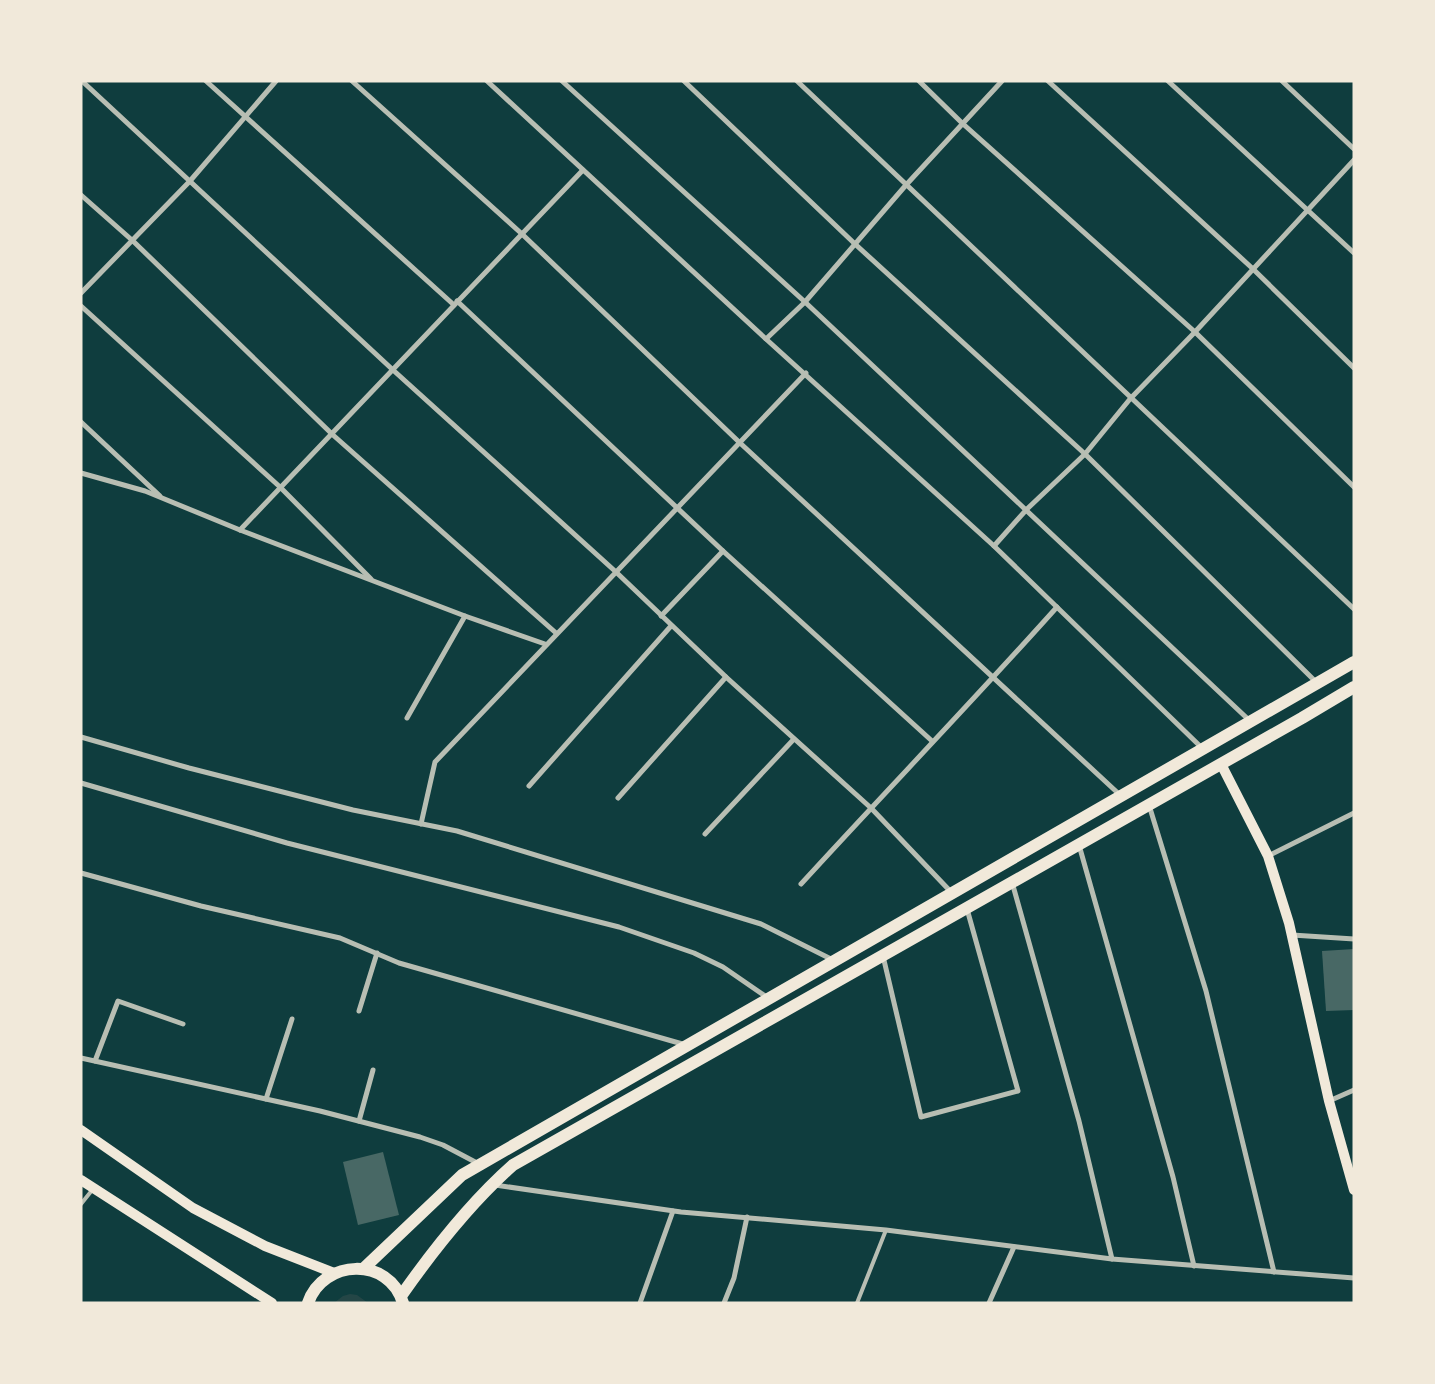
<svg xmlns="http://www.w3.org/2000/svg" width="1435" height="1384" viewBox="0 0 1435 1384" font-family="'Times New Roman',serif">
<rect width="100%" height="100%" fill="#0f3d3e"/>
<polygon fill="#244646" points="350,1294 357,1295 368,1303 334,1303 343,1296"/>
<g fill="#486865">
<polygon points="1354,949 1354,1010 1326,1011 1322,951"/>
<polygon points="383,1152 399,1215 358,1225 343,1162"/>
</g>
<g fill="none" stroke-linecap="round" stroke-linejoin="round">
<g stroke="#b8beb3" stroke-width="4">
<polyline points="81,1204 93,1189"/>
<polyline points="857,1303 886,1230"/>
</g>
<g stroke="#b8beb3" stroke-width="5">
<polyline points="82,81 393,370 616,572 726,677 871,808 952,893"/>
<polyline points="206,81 454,305"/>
<polyline points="352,81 522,234 739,442 1120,795"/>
<polyline points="487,81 766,339 805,302 906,185 1002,81"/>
<polyline points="562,81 805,302 1250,721"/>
<polyline points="684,81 855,244 1085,454 1316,682"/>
<polyline points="797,81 1354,609"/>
<polyline points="919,81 962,123 1195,332 1354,487"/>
<polyline points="1048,81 1252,268 1354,368"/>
<polyline points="1168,81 1354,253"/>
<polyline points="1282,81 1354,149"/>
<polyline points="81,195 133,241 333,435 556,633"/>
<polyline points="81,293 190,181 276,81"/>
<polyline points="457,301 723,551 932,741"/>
<polyline points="81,306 280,487 371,579"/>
<polyline points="766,339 994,546 1027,509 1085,454 1130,399 1195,332 1354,160"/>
<polyline points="81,422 160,496"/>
<polyline points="81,473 145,491 240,530 465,616 545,644"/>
<polyline points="240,530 583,170"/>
<polyline points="994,546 1202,748"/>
<polyline points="661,616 723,551"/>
<polyline points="407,718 465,616"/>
<polyline points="81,737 189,768 353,810 457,831 761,924 833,960"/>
<polyline points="81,783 287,843 619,927 694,953 723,967 768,998"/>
<polyline points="529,786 671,626"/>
<polyline points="618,798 726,677"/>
<polyline points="1149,805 1206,991 1274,1272"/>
<polyline points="421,824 435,762 806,373"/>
<polyline points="705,834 794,739"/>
<polyline points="1079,845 1173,1177 1194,1266"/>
<polyline points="1268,856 1354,813"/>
<polyline points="81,873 201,906 340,938 399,963 686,1045"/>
<polyline points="1012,882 1079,1121 1112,1259"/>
<path d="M 801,884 C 886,791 973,701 1057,607"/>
<polyline points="1292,935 1354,939"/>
<polyline points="883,956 921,1117 1018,1091 967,909"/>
<polyline points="359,1011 377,953"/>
<polyline points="81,1058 320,1111 420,1137 443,1145 479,1164"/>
<polyline points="95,1061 118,1001 183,1024"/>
<polyline points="266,1099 292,1019"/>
<polyline points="1329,1101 1354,1090"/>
<polyline points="359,1121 373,1070"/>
<polyline points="495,1185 681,1212 886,1230 1112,1259 1354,1278"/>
<polyline points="640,1303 673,1211"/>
<polyline points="724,1303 734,1278 747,1217"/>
<polyline points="989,1303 1014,1247"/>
</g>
<g stroke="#f1e9da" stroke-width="10">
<polyline points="1221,764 1268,856 1289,923 1329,1101 1354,1190"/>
<polyline points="81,1130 193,1208 265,1246 334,1273"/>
<polyline points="81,1180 272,1303"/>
</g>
<g stroke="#f1e9da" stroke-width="12">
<polyline points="364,1268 462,1175 1354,662"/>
<path d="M 401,1296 C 434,1249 470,1203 513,1165 L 1302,718 L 1354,687"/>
<path d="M 308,1303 C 323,1259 389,1256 403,1303"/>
</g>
</g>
<rect width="1435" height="1384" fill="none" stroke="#f1e9da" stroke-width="165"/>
</svg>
